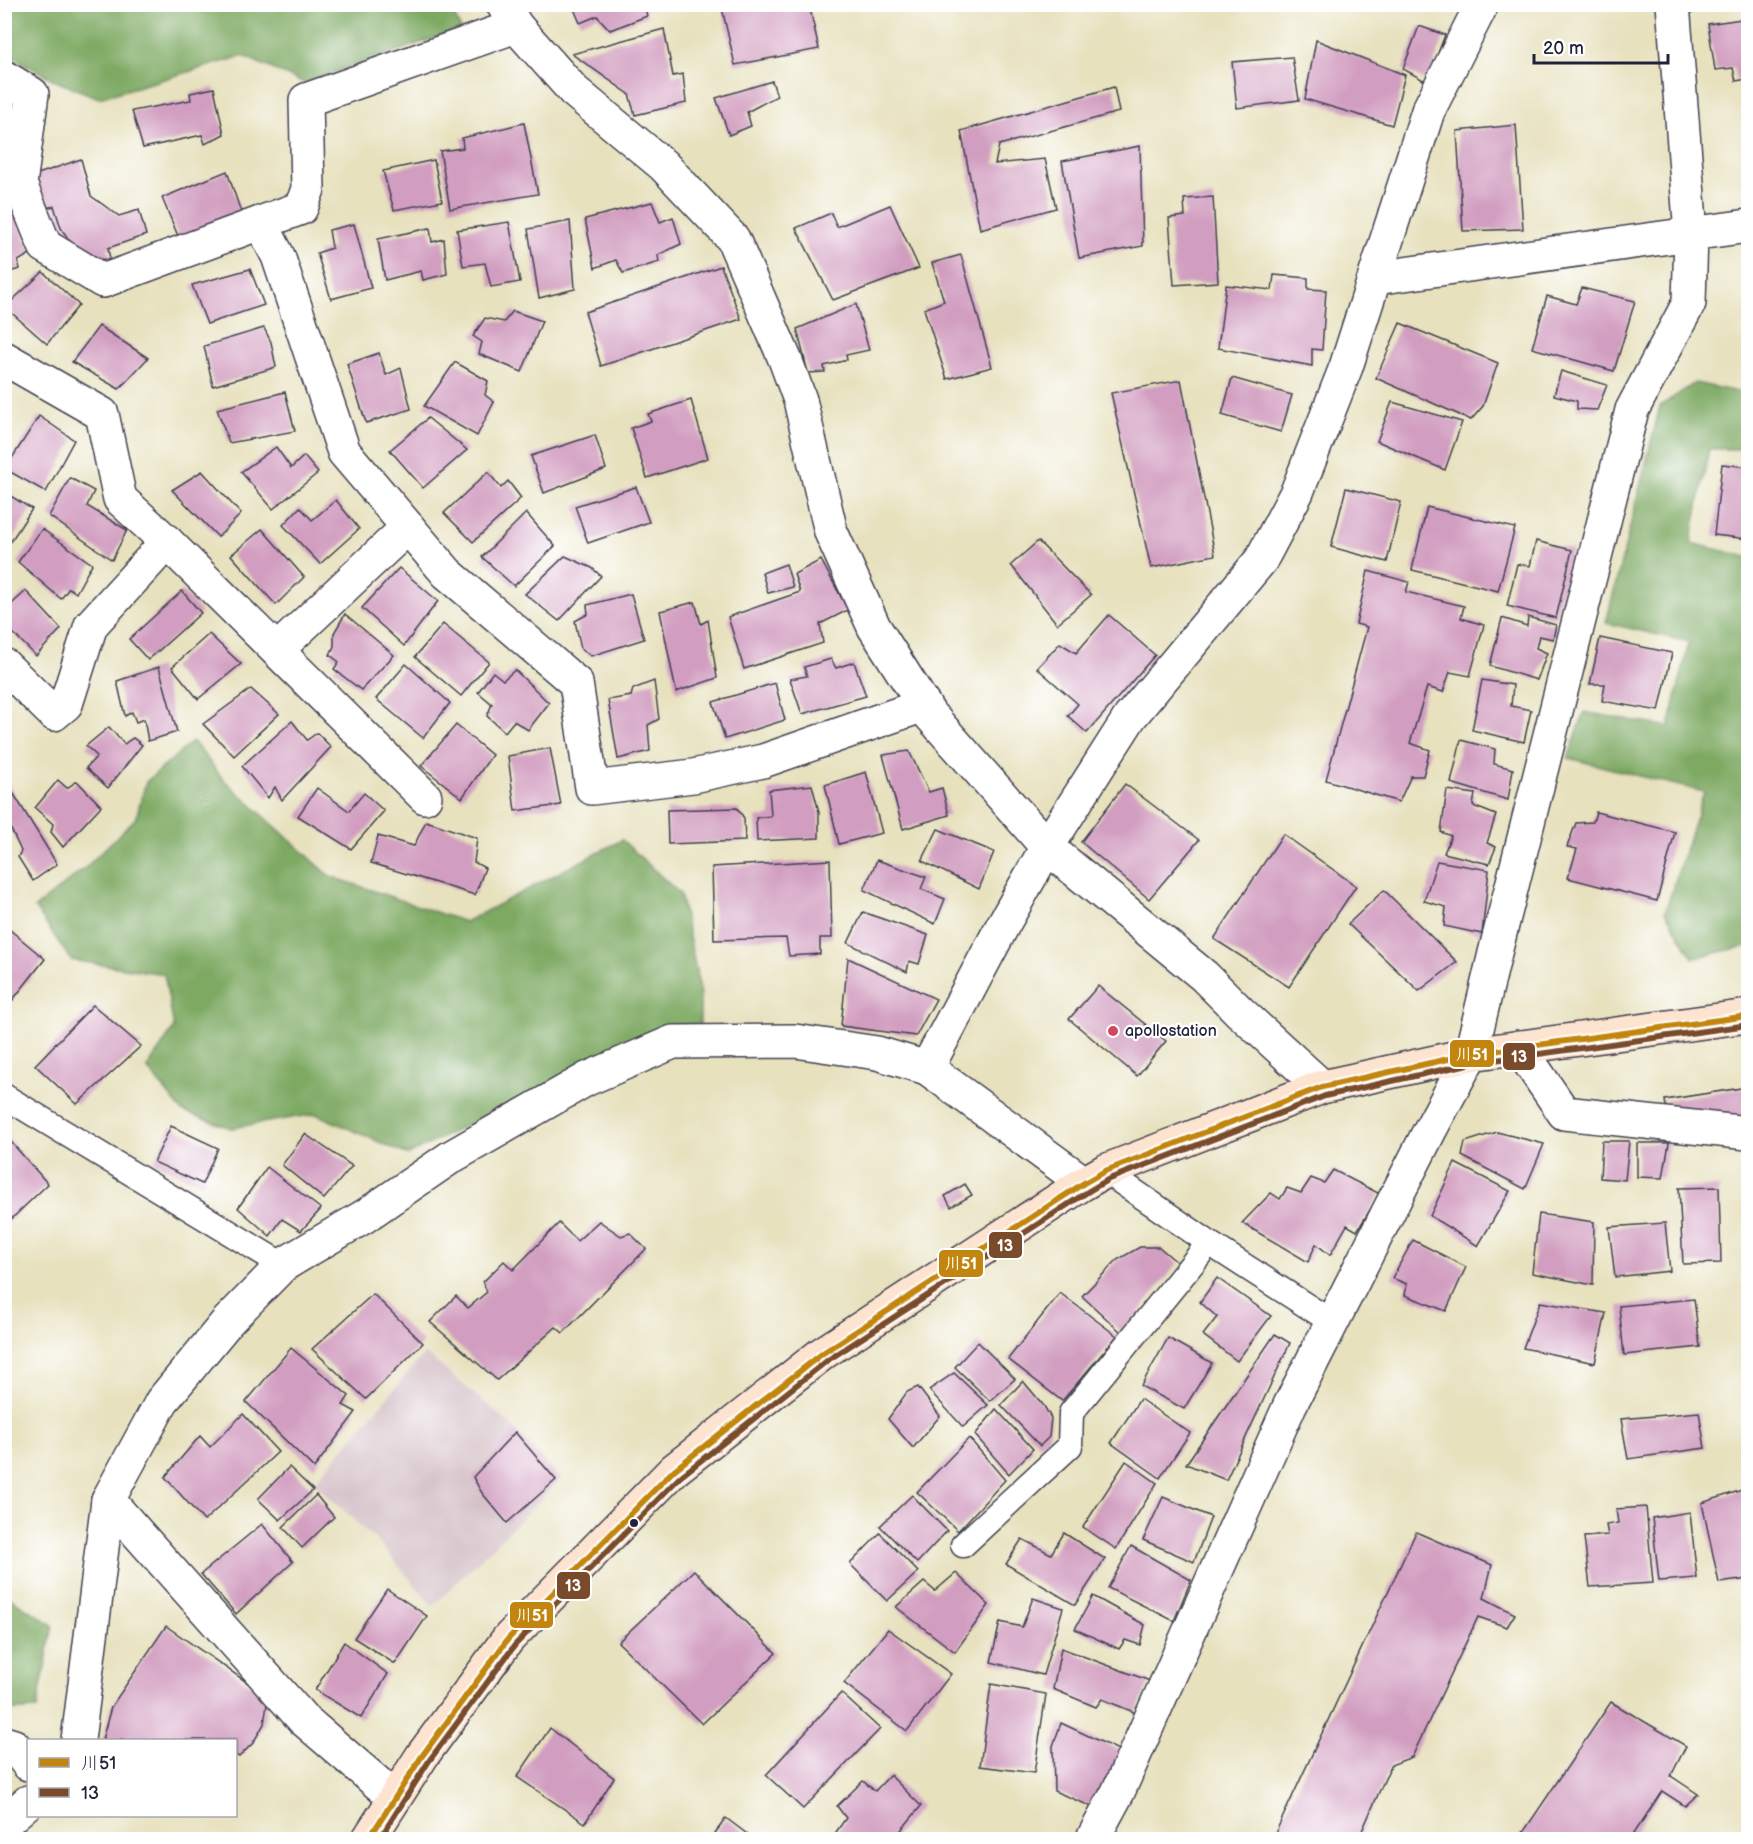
<svg xmlns="http://www.w3.org/2000/svg" width="1753" height="1844" viewBox="0 0 1753 1844" font-family="'Balsamiq Sans','Klee One',sans-serif">
<rect width="100%" height="100%" fill="#fff"/>
<filter id="ink" filterUnits="userSpaceOnUse"><feTurbulence type="fractalNoise" baseFrequency=".0167" numOctaves="2"/><feDisplacementMap in="SourceGraphic" scale="12" xChannelSelector="R" yChannelSelector="G"/><feConvolveMatrix kernelMatrix="1 2 1 2 8 2 1 2 1" color-interpolation-filters="sRGB"/></filter>
<filter id="wash" filterUnits="userSpaceOnUse"><feTurbulence type="fractalNoise" baseFrequency=".008" numOctaves="4" result="noise"/><feDisplacementMap in="SourceGraphic" scale="24" xChannelSelector="R" yChannelSelector="G"/><feGaussianBlur stdDeviation="1.35" result="paint"/><feColorMatrix in="noise" values="0 0 0 0 0 0 0 0 0 0 0 0 0 0 0 0 0 1.4 0 .05"/><feComposite in="paint" operator="in"/></filter>
<g filter="url(#wash)">
<rect width="100%" height="100%" fill="#e7e1be"/>
<polygon fill="#d2bdc5" points="425,1353 510,1424 561,1479 433,1606 379,1543 314,1483"/>
<g fill="#7da962" stroke="#50664e" stroke-width="1.5">
<polygon points="4,5 449,5 461,29 304,83 243,56 99,98 58,82 5,53"/>
<polygon points="1695,383 1748,394 1748,449 1709,449 1691,543 1748,557 1748,946 1693,958 1665,912 1704,792 1568,758 1584,712 1669,727 1689,642 1606,623 1660,406"/>
<polygon points="193,741 224,780 330,876 465,922 622,840 680,894 700,989 700,1027 662,1026 408,1155 316,1114 231,1128 182,1111 147,1068 174,1028 164,974 71,960 35,908 86,867 136,818 146,782"/>
<polygon points="5,1597 13,1600 53,1625 37,1709 5,1711"/>
</g>
<g id="blocks">
<g fill="#d19dc0">
<polygon points="572,4 644,4 647,16 610,30 597,16 580,23"/>
<polygon points="721,4 809,4 819,49 735,65"/>
<polygon points="1748,18 1748,79 1736,81 1733,68 1715,70 1708,24"/>
<polygon points="1419,26 1445,35 1427,82 1403,69"/>
<polygon points="664,29 673,76 683,74 686,103 635,115 629,94 572,54"/>
<polygon points="1316,40 1405,75 1392,125 1305,99"/>
<polygon points="1292,57 1299,100 1237,108 1232,62"/>
<polygon points="772,81 777,96 747,112 751,126 729,135 716,98"/>
<polygon points="1114,87 1119,112 999,145 995,164 1045,159 1056,208 980,229 961,131"/>
<polygon points="214,88 224,134 205,144 202,135 143,148 132,111 191,100 190,93"/>
<polygon points="524,123 538,194 450,209 440,151 463,148 462,138"/>
<polygon points="1516,125 1523,229 1463,231 1457,131"/>
<polygon points="1140,146 1143,246 1079,258 1062,161"/>
<polygon points="81,159 91,196 119,216 139,210 146,235 108,248 110,259 93,260 77,252 61,228 54,206 46,208 35,175"/>
<polygon points="434,160 442,201 394,210 383,171"/>
<polygon points="227,171 243,218 181,243 162,198"/>
<polygon points="1213,197 1218,282 1174,285 1169,218 1185,216 1184,199"/>
<polygon points="10,199 32,253 18,261 20,269 9,272 10,280 4,281 4,202"/>
<polygon points="652,202 660,222 673,217 681,244 658,255 659,262 623,273 616,260 595,268 585,219"/>
<polygon points="890,205 919,268 833,300 796,228 831,213 837,227"/>
<polygon points="570,221 575,289 539,298 528,229"/>
<polygon points="509,222 520,282 491,287 485,263 463,266 457,230"/>
<polygon points="354,224 371,288 331,299 317,253 332,248 329,230"/>
<polygon points="430,228 432,242 444,239 447,274 423,280 421,271 385,280 378,239"/>
<polygon points="961,255 992,367 947,379 924,309 944,301 932,263"/>
<polygon points="721,266 741,319 601,366 585,312"/>
<polygon points="250,269 264,305 207,324 192,285"/>
<polygon points="43,272 79,305 47,344 5,307"/>
<polygon points="1274,275 1308,278 1308,289 1326,290 1322,350 1312,349 1312,366 1218,348 1226,285 1272,290"/>
<polygon points="1582,288 1635,301 1614,371 1532,348 1547,296 1576,304"/>
<polygon points="856,304 869,350 846,355 847,360 824,366 825,372 808,373 797,329"/>
<polygon points="513,311 542,321 522,372 479,354 482,342 473,336 485,318 504,322"/>
<polygon points="1400,323 1498,363 1483,406 1471,420 1376,378"/>
<polygon points="99,326 148,358 119,389 72,362"/>
<polygon points="264,328 271,342 276,367 213,386 204,346"/>
<polygon points="379,353 386,375 401,368 411,409 366,423 347,364"/>
<polygon points="455,362 488,381 485,395 494,402 477,436 424,406"/>
<polygon points="1561,371 1607,385 1597,410 1577,409 1577,401 1554,395"/>
<polygon points="1232,378 1292,395 1281,432 1222,415"/>
<polygon points="1181,380 1215,555 1151,568 1111,393"/>
<polygon points="285,392 295,431 229,443 217,409"/>
<polygon points="691,400 708,458 647,478 631,428 651,421 648,414"/>
<polygon points="1392,402 1462,422 1445,470 1377,441"/>
<polygon points="39,416 74,440 46,492 5,469"/>
<polygon points="428,418 467,450 423,488 390,450"/>
<polygon points="595,435 606,469 544,493 531,456"/>
<polygon points="276,447 291,468 304,456 318,473 273,509 241,472"/>
<polygon points="1722,464 1748,467 1748,539 1714,535"/>
<polygon points="202,471 241,514 218,537 172,490"/>
<polygon points="488,472 501,488 508,481 521,498 473,542 444,513"/>
<polygon points="70,478 94,491 87,506 127,530 112,560 49,516"/>
<polygon points="636,487 649,522 588,543 575,506"/>
<polygon points="1346,488 1401,502 1387,562 1331,547"/>
<polygon points="4,492 32,509 9,544 4,541"/>
<polygon points="336,500 359,529 320,564 283,525 300,507 312,520"/>
<polygon points="1427,507 1515,528 1498,591 1412,570"/>
<polygon points="526,513 555,546 514,586 482,557"/>
<polygon points="42,529 92,564 76,593 69,588 61,599 18,562"/>
<polygon points="262,529 304,577 276,605 231,555"/>
<polygon points="1038,541 1091,595 1057,624 1011,565"/>
<polygon points="1536,541 1572,550 1556,618 1507,606 1517,564 1530,566"/>
<polygon points="565,556 592,568 601,576 559,621 525,594"/>
<polygon points="821,560 848,610 820,624 823,643 744,669 728,617 800,592 794,574"/>
<polygon points="786,564 793,587 768,593 762,573"/>
<polygon points="399,568 438,601 404,646 362,608"/>
<polygon points="1368,571 1409,582 1406,592 1464,606 1461,618 1484,625 1470,676 1450,672 1443,692 1427,687 1410,743 1430,750 1423,776 1411,776 1399,802 1326,780 1367,627 1356,624"/>
<polygon points="26,591 61,629 36,656 4,624 4,611"/>
<polygon points="182,591 201,613 148,660 129,639"/>
<polygon points="631,594 644,639 591,656 581,649 575,621 588,614 587,605"/>
<polygon points="695,602 701,624 708,620 717,678 676,692 660,611"/>
<polygon points="345,614 394,655 361,690 334,669 339,662 330,655 334,646 334,633"/>
<polygon points="1109,615 1155,655 1087,733 1068,716 1078,704 1037,668 1060,643 1076,653"/>
<polygon points="1528,617 1556,625 1553,639 1539,636 1536,648 1547,653 1537,680 1490,666 1502,618 1527,626"/>
<polygon points="443,624 489,662 461,696 415,657"/>
<polygon points="209,634 241,664 198,699 172,667"/>
<polygon points="1600,638 1672,653 1659,711 1602,701 1605,684 1590,684"/>
<polygon points="831,659 836,668 854,662 866,696 802,714 790,679 807,676 804,667"/>
<polygon points="406,664 450,703 423,738 376,699"/>
<polygon points="159,667 177,732 148,741 144,719 136,722 132,712 125,716 117,681"/>
<polygon points="515,670 549,703 528,730 514,721 505,732 487,716 492,704 478,692 493,672 503,680"/>
<polygon points="1482,680 1513,685 1511,706 1531,710 1524,742 1472,730"/>
<polygon points="654,681 659,719 648,725 650,751 618,759 608,700 631,696 633,689"/>
<polygon points="775,683 785,720 725,739 713,702"/>
<polygon points="251,689 279,714 234,756 203,724"/>
<polygon points="292,721 307,740 317,733 331,747 282,800 275,787 268,798 242,766"/>
<polygon points="456,725 492,755 462,798 421,766"/>
<polygon points="109,727 124,744 133,738 142,745 108,788 86,768 97,756 86,746"/>
<polygon points="1461,740 1495,749 1494,764 1513,769 1508,800 1451,783"/>
<polygon points="550,748 561,805 515,811 508,756"/>
<polygon points="909,751 929,792 942,788 949,815 903,829 883,755"/>
<polygon points="866,772 882,833 839,844 825,785"/>
<polygon points="58,780 67,788 77,781 101,806 63,847 51,832 53,824 35,808"/>
<polygon points="7,783 57,864 33,881 18,857 21,851 4,814 4,786"/>
<polygon points="1125,784 1199,840 1149,899 1081,842"/>
<polygon points="812,785 819,812 819,838 757,841 756,818 771,816 769,790"/>
<polygon points="317,788 349,811 364,793 384,811 351,849 298,816"/>
<polygon points="1447,790 1475,794 1473,806 1496,815 1487,843 1496,847 1489,864 1444,853 1451,836 1441,832"/>
<polygon points="737,808 744,818 745,841 668,844 667,810"/>
<polygon points="1596,812 1675,832 1657,901 1568,878 1577,849 1567,847 1576,823 1593,822"/>
<polygon points="426,821 477,838 474,862 485,868 475,895 371,863 378,836 414,846"/>
<polygon points="938,829 994,852 979,889 922,861"/>
<polygon points="1283,834 1356,886 1289,987 1214,939"/>
<polygon points="830,860 832,938 820,938 820,954 789,956 786,938 714,940 712,867"/>
<polygon points="877,860 926,877 921,889 945,899 935,924 864,890"/>
<polygon points="1437,861 1489,870 1482,934 1444,926 1446,907 1424,901"/>
<polygon points="1384,890 1457,962 1419,991 1348,924"/>
<polygon points="863,912 928,935 919,964 909,961 907,972 848,943"/>
<polygon points="4,925 45,959 4,1011"/>
<polygon points="848,958 936,999 916,1036 841,1026"/>
<polygon points="1098,986 1166,1041 1137,1076 1069,1019"/>
<polygon points="93,1005 141,1046 77,1104 35,1065"/>
<polygon points="1748,1087 1748,1121 1667,1114 1665,1100"/>
<polygon points="171,1126 218,1148 202,1184 154,1162"/>
<polygon points="1497,1132 1544,1144 1525,1189 1462,1156 1465,1142"/>
<polygon points="4,1134 48,1184 4,1226"/>
<polygon points="305,1134 352,1166 324,1199 282,1165"/>
<polygon points="1602,1141 1629,1141 1625,1180 1600,1178"/>
<polygon points="1637,1143 1669,1143 1663,1178 1637,1177"/>
<polygon points="1455,1163 1510,1191 1478,1246 1430,1216"/>
<polygon points="267,1167 321,1209 301,1231 282,1219 270,1236 238,1208"/>
<polygon points="1333,1170 1380,1194 1357,1231 1347,1225 1330,1255 1316,1244 1308,1262 1242,1223 1271,1193 1280,1199 1287,1188 1301,1193 1311,1178 1324,1183"/>
<polygon points="965,1184 972,1195 951,1207 945,1196"/>
<polygon points="1719,1187 1721,1263 1683,1264 1679,1188"/>
<polygon points="1539,1214 1594,1222 1593,1285 1532,1273"/>
<polygon points="599,1221 621,1236 630,1233 646,1249 563,1333 556,1327 497,1380 430,1322 456,1296 468,1308 487,1292 483,1282 504,1261 513,1270 559,1223 577,1241"/>
<polygon points="1665,1223 1670,1271 1615,1277 1609,1227"/>
<polygon points="1413,1240 1466,1267 1446,1311 1405,1295 1407,1284 1392,1278"/>
<polygon points="1140,1247 1159,1247 1178,1263 1122,1333 1082,1296 1117,1260"/>
<polygon points="1217,1278 1271,1316 1237,1361 1203,1335 1217,1317 1200,1302"/>
<polygon points="1060,1293 1117,1336 1062,1401 1008,1359"/>
<polygon points="373,1294 423,1343 366,1399 312,1349"/>
<polygon points="1694,1299 1700,1347 1624,1355 1619,1306"/>
<polygon points="1540,1302 1606,1313 1595,1363 1523,1348"/>
<polygon points="1275,1334 1290,1343 1226,1480 1186,1464"/>
<polygon points="1168,1338 1212,1363 1184,1409 1141,1386"/>
<polygon points="978,1342 1015,1379 990,1401 955,1367"/>
<polygon points="291,1348 349,1396 343,1405 356,1412 314,1468 246,1402"/>
<polygon points="954,1373 988,1405 963,1427 929,1390"/>
<polygon points="1023,1381 1044,1406 1051,1418 1049,1437 1040,1446 1001,1405"/>
<polygon points="918,1387 940,1416 913,1448 888,1419 907,1392"/>
<polygon points="1140,1399 1190,1433 1160,1478 1111,1443"/>
<polygon points="996,1409 1033,1449 1009,1474 975,1435"/>
<polygon points="1699,1412 1705,1448 1628,1459 1621,1419"/>
<polygon points="243,1414 278,1452 204,1521 165,1477 200,1436 210,1447"/>
<polygon points="515,1432 556,1480 507,1523 482,1493 473,1477"/>
<polygon points="969,1438 1005,1480 958,1531 917,1492"/>
<polygon points="1126,1461 1157,1483 1116,1549 1083,1527"/>
<polygon points="289,1467 313,1490 280,1520 258,1499"/>
<polygon points="1748,1488 1748,1579 1719,1583 1702,1503"/>
<polygon points="316,1495 334,1517 302,1548 283,1527"/>
<polygon points="912,1495 947,1531 917,1563 880,1526"/>
<polygon points="1163,1497 1211,1517 1194,1562 1143,1540"/>
<polygon points="1646,1507 1653,1583 1590,1587 1584,1537 1608,1535 1606,1525 1618,1523 1616,1509"/>
<polygon points="1690,1512 1697,1578 1659,1581 1652,1518"/>
<polygon points="262,1524 293,1562 236,1614 201,1574"/>
<polygon points="1416,1532 1492,1565 1484,1598 1515,1614 1507,1627 1478,1617 1412,1757 1391,1765 1358,1840 1275,1840 1273,1838"/>
<polygon points="880,1533 918,1572 887,1601 850,1564"/>
<polygon points="1064,1533 1105,1559 1075,1605 1006,1564 1022,1539 1051,1554"/>
<polygon points="1131,1546 1191,1580 1174,1621 1108,1588"/>
<polygon points="694,1570 776,1653 702,1724 618,1642"/>
<polygon points="956,1573 989,1605 955,1652 896,1607 924,1582 935,1591"/>
<polygon points="387,1589 427,1616 395,1664 354,1638"/>
<polygon points="1093,1596 1145,1625 1140,1645 1125,1640 1119,1649 1075,1629"/>
<polygon points="1033,1598 1063,1608 1043,1675 991,1662 1000,1622 1022,1627"/>
<polygon points="166,1626 268,1697 264,1724 253,1743 239,1757 236,1755 236,1740 102,1740 111,1707"/>
<polygon points="888,1629 951,1674 907,1731 844,1683"/>
<polygon points="344,1642 388,1674 361,1718 315,1690"/>
<polygon points="1061,1648 1150,1681 1136,1713 1102,1699 1096,1707 1053,1689"/>
<polygon points="991,1684 1046,1694 1034,1773 980,1766"/>
<polygon points="841,1693 880,1729 803,1809 766,1775"/>
<polygon points="1611,1702 1686,1746 1671,1776 1698,1794 1685,1806 1662,1791 1630,1840 1518,1840"/>
<polygon points="1061,1723 1123,1752 1095,1808 1054,1791 1053,1746"/>
<polygon points="550,1728 614,1778 585,1823 517,1777"/>
<polygon points="890,1775 921,1806 893,1840 839,1840 834,1835 846,1818 837,1806 863,1781 875,1791"/>
<polygon points="726,1818 755,1840 710,1840"/>
</g>
</g>
</g>
<g filter="url(#ink)">
<use href="#blocks" fill-opacity="0" stroke="#403f4f" stroke-width="1.5"/>
<g fill="none" stroke-linecap="round" stroke-linejoin="round">
<defs>
<g id="lane">
<polyline points="4,1096 283,1265"/>
<polyline points="1105,1171 1209,1243 1332,1322"/>
<polyline points="963,1545 1070,1446 1071,1413 1209,1243"/>
</g>
<g id="street">
<polyline points="503,4 516,26 574,91 663,165 733,239 785,359 800,400 831,532 874,627 930,715 1047,847 1204,976 1240,1012 1322,1087"/>
<polyline points="4,77 32,94 20,184 45,246 103,281 301,208 308,189 306,100 516,26"/>
<polyline points="261,223 278,256 344,452 447,573 576,683 592,788 693,776 763,761 924,705"/>
<polyline points="1375,278 1748,226"/>
<polyline points="4,358 102,414 120,499 167,542 425,797"/>
<polyline points="277,650 408,527"/>
<polyline points="4,665 54,714 66,704 91,625 167,542"/>
<polyline points="1519,1047 1564,1113 1748,1133"/>
<polyline points="1084,1183 927,1068 1003,925 1047,847 1130,717 1261,560 1297,492 1346,367 1428,111 1482,4"/>
<polyline points="108,1500 303,1719 395,1798"/>
<polyline points="78,1740 108,1500 162,1401 228,1321 283,1265 365,1216 451,1157 587,1079 673,1042 795,1041 877,1053 927,1068"/>
<polyline points="4,1743 14,1746 28,1764"/>
<polyline points="4,1823 28,1802"/>
<polyline points="1092,1840 1118,1792 1290,1405 1430,1130 1471,1054 1495,953 1632,410 1689,303 1691,234 1673,4"/>
</g>
<polyline id="secondary" points="368,1840 422,1756 508,1639 674,1470 823,1353 1084,1183 1105,1171 1322,1087 1471,1054 1748,1016"/>
</defs>
<use href="#lane" stroke="#403f4f" stroke-width="27"/>
<use href="#street" stroke="#403f4f" stroke-width="36"/>
<use href="#secondary" stroke="#403f4f" stroke-width="36"/>
<use href="#lane" stroke="#fff" stroke-width="24"/>
<use href="#street" stroke="#fff" stroke-width="33"/>
<use href="#secondary" stroke="#fde4d0" stroke-width="33"/>
<defs>
<polyline id="bus-1" points="368,1840 422,1756 508,1639 674,1470 823,1353 1084,1183 1105,1171 1322,1087 1471,1054 1748,1016"/>
<polyline id="bus-2" points="379,1840 429,1761 515,1645 680,1477 828,1360 1089,1191 1109,1179 1325,1096 1473,1063 1748,1025"/>
</defs>
<use href="#bus-1" stroke="#fff" stroke-width="10"/>
<use href="#bus-2" stroke="#fff" stroke-width="10"/>
<use href="#bus-1" stroke="#c2850f" stroke-width="6"/>
<use href="#bus-2" stroke="#7a4b2a" stroke-width="6"/>
</g>
</g>
<circle fill="#d1495b" stroke="#fff" stroke-width="2" cx="1113" cy="1031" r="6"/>
<circle fill="#22223b" stroke="#fff" stroke-width="2" cx="634" cy="1523" r="5"/>
<g text-anchor="middle" dominant-baseline="central" stroke-width="4.5" stroke-linejoin="round" paint-order="stroke">
<g font-size="16" fill="#22223b" stroke="#fff" text-anchor="start">
<text x="1125" y="1031">apollostation</text>
</g>
</g>
<g stroke="#fff" stroke-width="2">
<rect x="1449" y="1039" width="46" height="29" rx="6" fill="#c2850f"/>
<rect x="1502" y="1042" width="34" height="29" rx="6" fill="#7a4b2a"/>
<rect x="988" y="1231" width="35" height="28" rx="6" fill="#7a4b2a"/>
<rect x="938" y="1249" width="46" height="29" rx="6" fill="#c2850f"/>
<rect x="556" y="1571" width="35" height="29" rx="6" fill="#7a4b2a"/>
<rect x="509" y="1601" width="45" height="28" rx="6" fill="#c2850f"/>
</g>
<g font-size="16" text-anchor="middle" font-weight="bold" fill="#fff">
<text x="1472" y="1060">川51</text>
<text x="1519" y="1062">13</text>
<text x="1005" y="1251">13</text>
<text x="961" y="1269">川51</text>
<text x="573" y="1591">13</text>
<text x="532" y="1621">川51</text>
</g>
<rect width="1753" height="1844" fill="none" stroke="#fff" stroke-width="24"/>
<rect x="27" y="1739" width="210" height="78" fill="#ffffff" stroke="#a7a7b1" stroke-width="1.5"/>
<rect x="39" y="1758" width="30" height="9" fill="#c2850f" stroke="#a7a7b1" stroke-width="1.5"/>
<text x="81" y="1769" font-size="18" fill="#22223b">川51</text>
<rect x="39" y="1788" width="30" height="9" fill="#7a4b2a" stroke="#a7a7b1" stroke-width="1.5"/>
<text x="81" y="1799" font-size="18" fill="#22223b">13</text>
<path d="M1534 54v9h134v-9" fill="none" stroke="#22223b" stroke-width="3"/>
<text x="1543" y="54" font-size="18" fill="#22223b" stroke="#ffffff" stroke-width="4.5" paint-order="stroke">20 m</text>
</svg>
